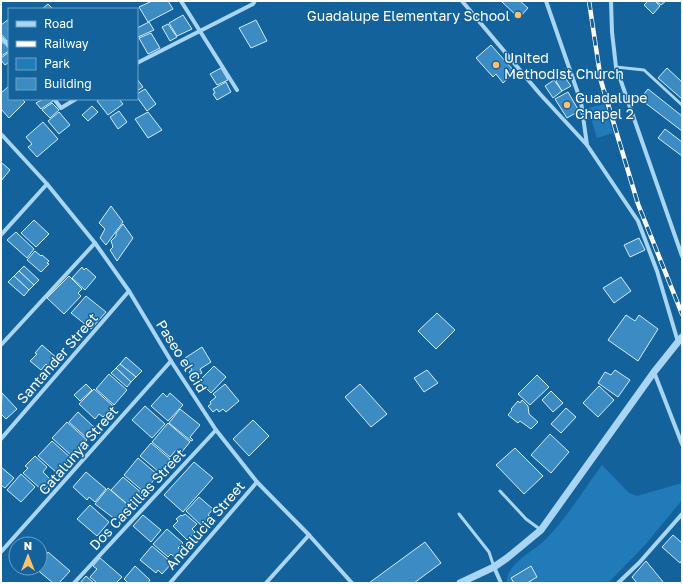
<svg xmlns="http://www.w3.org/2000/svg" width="683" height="584" viewBox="0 0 683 584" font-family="'Golos Text',sans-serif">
<rect width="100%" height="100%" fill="#13629c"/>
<g fill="#227bb9">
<polygon points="604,104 613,133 597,138 588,108"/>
<path d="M 602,465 L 629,493 L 637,496 L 682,483 L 682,500 L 645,545 L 608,583 L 507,583 C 505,565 534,551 546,539 C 566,519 585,488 602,465 Z"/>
</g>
<g fill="#3c8bc3" stroke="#d1ebfd">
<polygon points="152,1 168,1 173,9 148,22 139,7"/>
<polygon points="501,1 520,1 528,8 519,18"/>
<polygon points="648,1 655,1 660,6 653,14 644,5"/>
<polygon points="656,1 666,1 661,5"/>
<polygon points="48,4 53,9 42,9"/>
<polygon points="183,15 192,29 177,36 169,23"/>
<polygon points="9,19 9,40 7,41 1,34 1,25"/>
<polygon points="256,20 267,41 251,48 239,28"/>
<polygon points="149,22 154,30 138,37 137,34 137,28"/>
<polygon points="168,24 177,37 170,41 162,27"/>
<polygon points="151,33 160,48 148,54 139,38"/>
<polygon points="4,42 9,49 9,51 1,56 1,44"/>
<polygon points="491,45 515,72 503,83 496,74 493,77 476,58"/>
<polygon points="9,52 9,62 5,65 1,60 1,58"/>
<polygon points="221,68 228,80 217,85 210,74"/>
<polygon points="667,68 682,82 682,99 658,78"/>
<polygon points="564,76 571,86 562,91 556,81"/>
<polygon points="137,79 143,87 137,91"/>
<polygon points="554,80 562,91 553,98 545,86"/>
<polygon points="226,82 231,92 217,100 213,94 215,93 213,89"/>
<polygon points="9,86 9,99 22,99 25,102 9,118 1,109 1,93"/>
<polygon points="145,89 156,104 147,111 137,97 137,94"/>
<polygon points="648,89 682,116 682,131 640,99"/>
<polygon points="568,92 579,111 567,118 555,99"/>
<polygon points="43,99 52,99 53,101 41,109 36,103"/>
<polygon points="100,99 119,99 123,104 108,115 97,101"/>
<polygon points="52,103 59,110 50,118 42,110"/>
<polygon points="92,106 98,112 88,121 82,115"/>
<polygon points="119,111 127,122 118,129 110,117"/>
<polygon points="59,112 70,125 59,134 48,121"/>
<polygon points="148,112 162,130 148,138 135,119"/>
<polygon points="43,122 58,139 37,157 28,147 32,144 26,137"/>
<polygon points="665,129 682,142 682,156 658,138"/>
<polygon points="1,162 10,170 1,181"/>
<polygon points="111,206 123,222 106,245 100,238 105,229 99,223"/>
<polygon points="34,220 49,234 36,247 21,233"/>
<polygon points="123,224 133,238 117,261 110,250 113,247 111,241 116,236 116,233"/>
<polygon points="16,232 34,249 27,258 7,240"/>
<polygon points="639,238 645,250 630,257 624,245"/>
<polygon points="35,251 41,256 42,255 49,261 47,263 49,264 41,272 27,260"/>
<polygon points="24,266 39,280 34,285 19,271"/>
<polygon points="82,267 84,270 86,268 96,277 85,290 72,278"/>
<polygon points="19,271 34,285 29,290 14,276"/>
<polygon points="14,276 29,290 24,296 8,282"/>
<polygon points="69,276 82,289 78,293 81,296 64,314 47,298"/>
<polygon points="621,277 631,291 614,303 603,288"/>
<polygon points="86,296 106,312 91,329 71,313"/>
<polygon points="437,313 455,330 436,349 418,331"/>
<polygon points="626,315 635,321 639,315 658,329 638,361 608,340"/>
<polygon points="42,345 58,359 50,368 46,364 41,370 30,361 37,354 35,353"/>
<polygon points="202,347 211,362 200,369 202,373 192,378 189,372 192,370 185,358"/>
<polygon points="126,357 142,371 136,377 120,364"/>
<polygon points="120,364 136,377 131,382 116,368"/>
<polygon points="214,366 226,377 211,393 199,381"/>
<polygon points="116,368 131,382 127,387 111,373"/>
<polygon points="427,370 438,383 424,392 414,378"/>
<polygon points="615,370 630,380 618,397 598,383 605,372 611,375"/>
<polygon points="109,374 127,390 114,405 96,389"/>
<polygon points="537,375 549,387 530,405 518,394"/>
<polygon points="86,384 92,390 80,401 74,395"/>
<polygon points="225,384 239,401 226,412 223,409 219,412 217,409 213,412 208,406 211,404 210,402 216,397 213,394"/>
<polygon points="360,384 387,414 371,427 345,397"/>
<polygon points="599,386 614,400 598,417 583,403"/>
<polygon points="94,389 113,406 103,417 99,414 95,419 79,404"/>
<polygon points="551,391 563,403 553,412 542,400"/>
<polygon points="2,393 17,409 6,419 1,414"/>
<polygon points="163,393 167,397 170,393 183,405 168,421 151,406"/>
<polygon points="522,400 528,406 529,414 538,422 531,429 520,421 518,423 508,415 512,410 511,409 518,401 520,403"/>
<polygon points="145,406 165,424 152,438 132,420"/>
<polygon points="566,408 576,417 561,433 551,424"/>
<polygon points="180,409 200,425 190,437 193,440 191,441 169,423"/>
<polygon points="78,412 97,430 88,439 69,422"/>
<polygon points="253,420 269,436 249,456 233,439"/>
<polygon points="67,422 87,440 72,456 52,438"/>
<polygon points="168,423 190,442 181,453 177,449 170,457 152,442"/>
<polygon points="550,434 569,452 551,473 531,455"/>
<polygon points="52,441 71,458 57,473 38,456"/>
<polygon points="151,443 170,459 159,472 140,456"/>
<polygon points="515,448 543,476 524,494 496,465"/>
<polygon points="35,456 47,467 43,472 52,481 43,491 23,473 28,468 25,466"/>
<polygon points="138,458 158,475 144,492 124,475"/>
<polygon points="194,462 213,478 183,512 164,495"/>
<polygon points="1,467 14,478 5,488 1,485"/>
<polygon points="86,472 106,489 95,502 89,497 87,500 73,487"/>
<polygon points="21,474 35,487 21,502 7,490"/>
<polygon points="123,477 143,494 138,499 134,496 127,504 111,490"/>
<polygon points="108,488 128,505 116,520 95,504"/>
<polygon points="199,497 213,509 208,515 212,518 204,528 186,511"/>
<polygon points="90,505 109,522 97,536 77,519"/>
<polygon points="185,514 197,524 192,529 195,532 187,540 173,526 178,521 176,519 181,515 182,516"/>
<polygon points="143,515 161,530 151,542 133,526"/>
<polygon points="167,529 183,543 178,548 182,551 175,558 171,554 168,557 153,544"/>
<polygon points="673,535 682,543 682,560 680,563 662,547"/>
<polygon points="425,542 441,563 414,583 369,583"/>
<polygon points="152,546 172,563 162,574 158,570 156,573 140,560"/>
<polygon points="48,552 70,571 59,583 53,583 35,568 40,568 40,562"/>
<polygon points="100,558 122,577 116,583 97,583 90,577 97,569 93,566"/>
<polygon points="646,561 664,583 637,583 632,577"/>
<polygon points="135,566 150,580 148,583 128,583 124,579"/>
<polygon points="531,566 537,577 527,583 514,583 511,578"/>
<polygon points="86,576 94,583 80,583"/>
</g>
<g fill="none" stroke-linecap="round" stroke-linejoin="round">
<g stroke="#a8d5f4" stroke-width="3">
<polyline points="616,67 644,70 682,105"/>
<polyline points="500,491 526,519 541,530"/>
<polyline points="459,514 489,552 494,567"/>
</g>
<g stroke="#a8d5f4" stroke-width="4">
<polyline points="181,1 237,90"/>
<polyline points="462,1 540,94 587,145 638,221 657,271 678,342"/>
<polyline points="546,1 581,102 587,145"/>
<polyline points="611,1 612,32 616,67 682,256"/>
<polyline points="1,38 9,46"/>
<polyline points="137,63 253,4 255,1"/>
<polyline points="54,99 61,108 76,99"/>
<polyline points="1,134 47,184 95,243 129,291 171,361 216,430 257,482 309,535 352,583"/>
<polyline points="1,235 47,184"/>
<polyline points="1,345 95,243"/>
<polyline points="654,372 682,444"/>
<polyline points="1,439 129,291"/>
<polyline points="1,552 171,361"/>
<polyline points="494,567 501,583"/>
<polyline points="74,583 216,430"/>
<polyline points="170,583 257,482"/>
<polyline points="266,583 309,535"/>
<polyline points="618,583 639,563 682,514"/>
</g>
<polyline stroke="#a8d5f4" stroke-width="7" points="460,583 494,567 507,558 541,530 654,372 682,337"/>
<defs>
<polyline id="rail" points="589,1 601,81 638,204 682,314"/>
</defs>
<use href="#rail" stroke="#fff" stroke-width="4.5"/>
<use href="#rail" stroke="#13629c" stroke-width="3" stroke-dasharray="9" stroke-linecap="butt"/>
</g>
<g fill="#ffc06b" stroke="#13629c" stroke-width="1.5">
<circle cx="518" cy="15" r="4"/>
<circle cx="496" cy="65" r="4"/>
<circle cx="567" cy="105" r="4"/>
</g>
<g text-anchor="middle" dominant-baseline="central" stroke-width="3" stroke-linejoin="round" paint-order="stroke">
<g font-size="14" fill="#fff" stroke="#13629c" text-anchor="start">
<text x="510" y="15" text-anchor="end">Guadalupe Elementary School</text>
<text x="504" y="57">United<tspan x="504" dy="16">Methodist Church</tspan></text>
<text x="575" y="97">Guadalupe<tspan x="575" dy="16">Chapel 2</tspan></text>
</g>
<g font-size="14" fill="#fff" stroke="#13629c">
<text transform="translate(182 356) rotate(58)">Paseo el Cid</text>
<text transform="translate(57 358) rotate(-49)">Santander Street</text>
<text transform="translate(78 450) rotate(-49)">Catalunya Street</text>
<text transform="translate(137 499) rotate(-47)">Dos Castillas Street</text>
<text transform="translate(205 525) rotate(-49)">Andalucia Street</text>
</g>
</g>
<rect width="683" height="584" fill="none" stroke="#ffffff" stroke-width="4"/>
<rect x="8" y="8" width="130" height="92" fill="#13629c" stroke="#71a1c4"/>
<rect x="16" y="21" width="20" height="6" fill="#a8d5f4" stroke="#71a1c4"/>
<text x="44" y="28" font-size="12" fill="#ffffff">Road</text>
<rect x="16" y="41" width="20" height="6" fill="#ffffff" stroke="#71a1c4"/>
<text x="44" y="48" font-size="12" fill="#ffffff">Railway</text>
<rect x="16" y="58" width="20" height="12" fill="#227bb9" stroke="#71a1c4"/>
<text x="44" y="68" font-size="12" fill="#ffffff">Park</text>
<rect x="16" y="78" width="20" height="12" fill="#3c8bc3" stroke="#71a1c4"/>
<text x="44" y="88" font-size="12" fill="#ffffff">Building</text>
<g transform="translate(28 556)"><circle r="19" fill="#13629c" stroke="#71a1c4"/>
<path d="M0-3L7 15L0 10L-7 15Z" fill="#ffc06b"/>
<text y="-6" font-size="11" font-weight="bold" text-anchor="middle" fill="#ffffff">N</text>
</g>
</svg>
